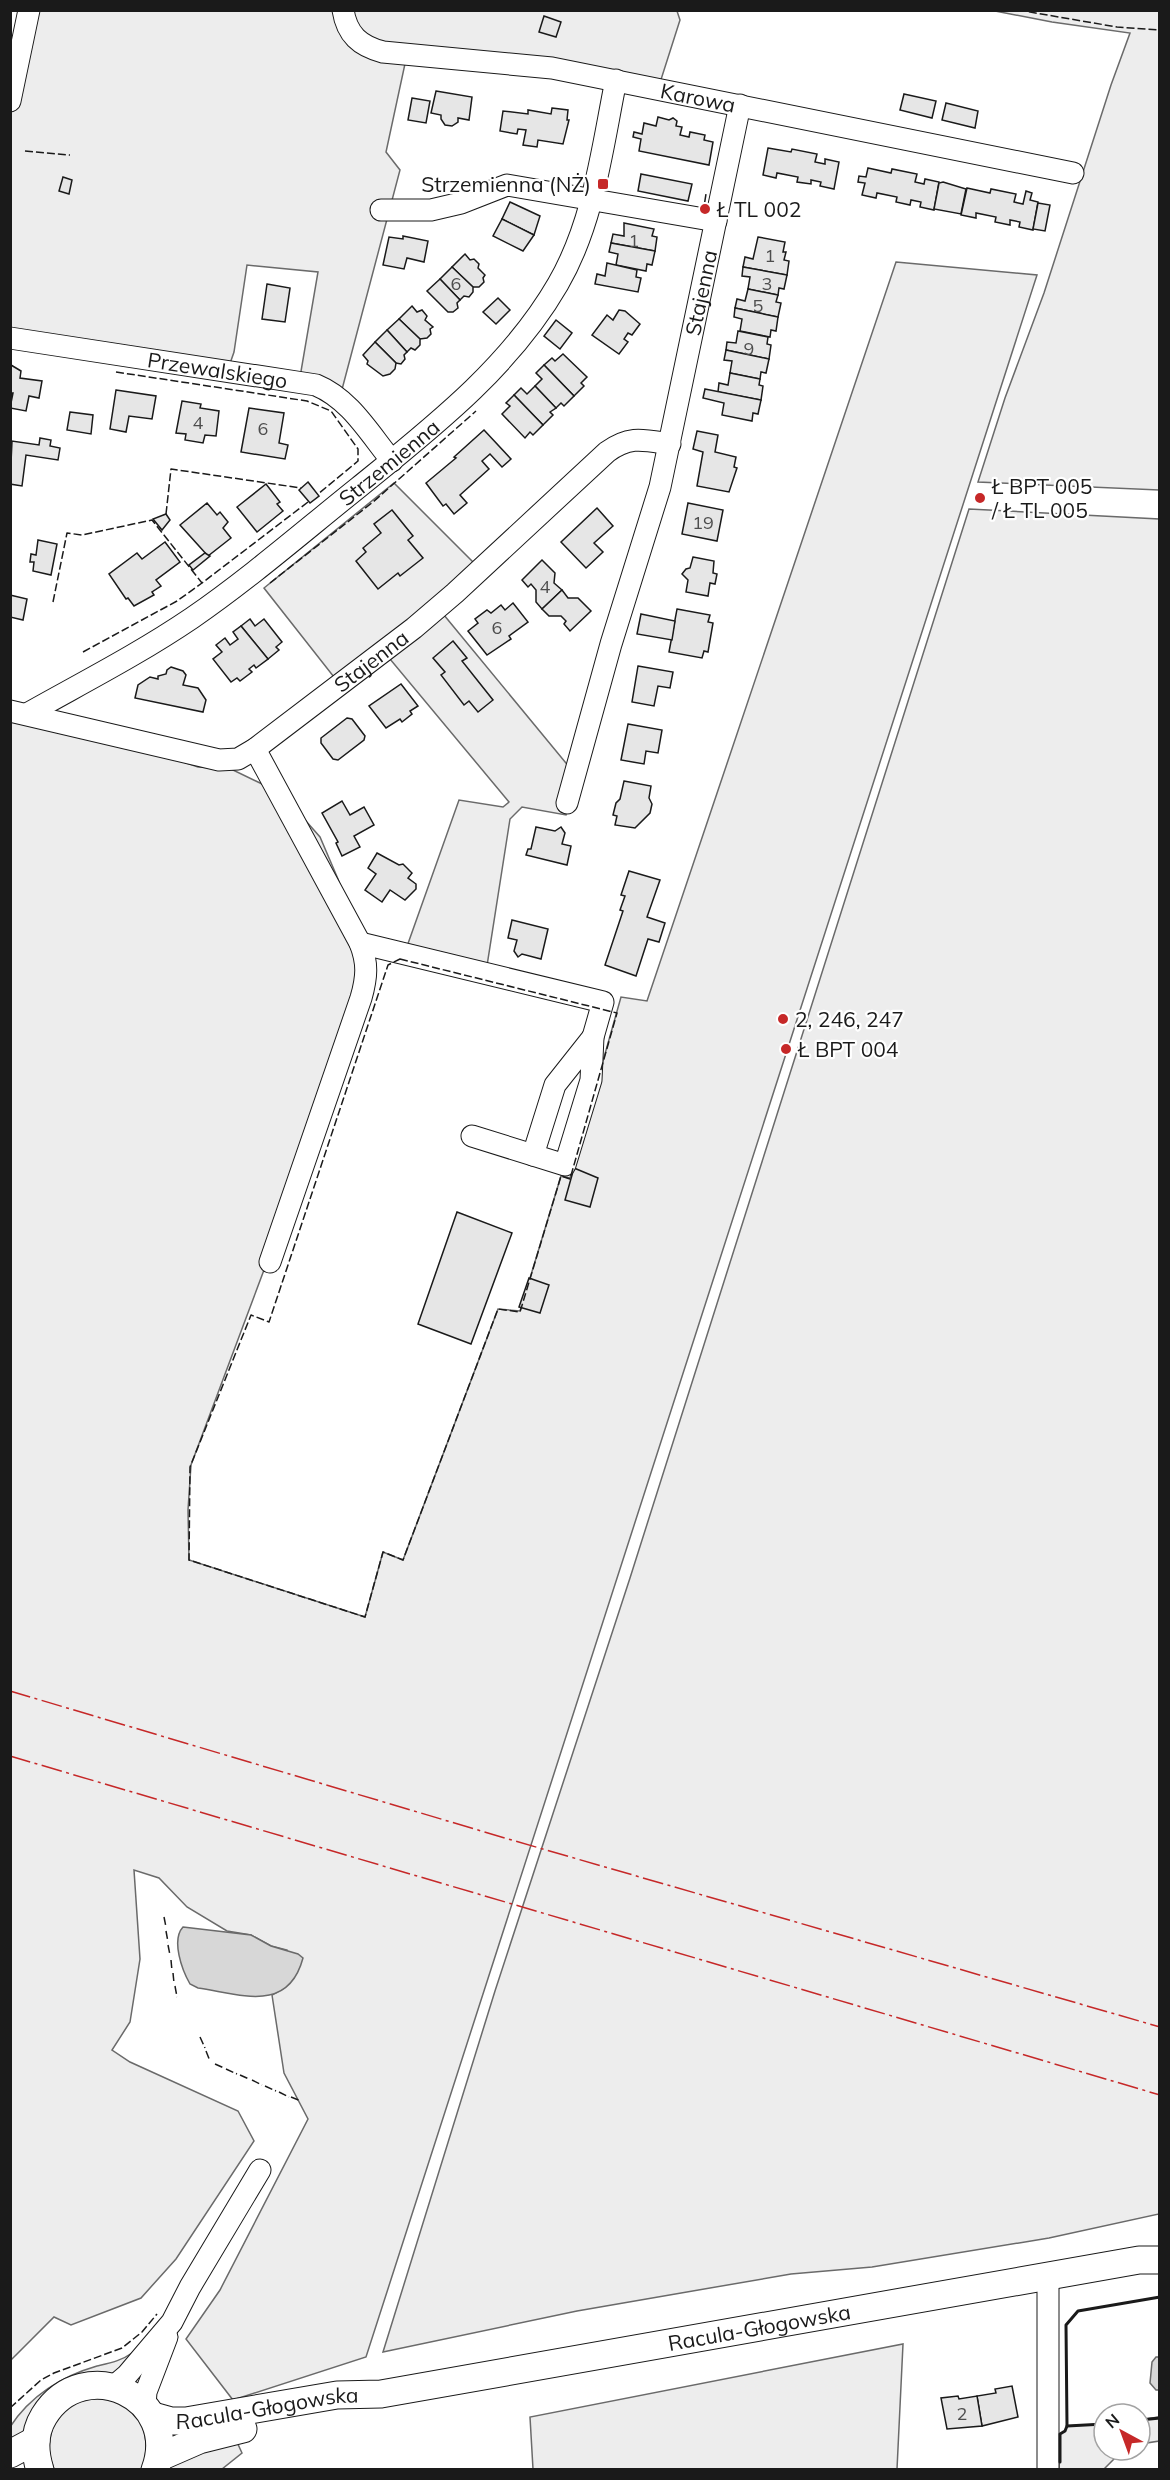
<svg xmlns="http://www.w3.org/2000/svg" width="1170" height="2480" viewBox="0 0 1170 2480" font-family="Mulish,sans-serif">
<rect width="100%" height="100%" fill="#fff"/>
<g fill="#ededed" stroke="#6a6a6a" stroke-width="1.5">
<polygon points="29,11 677,11 680,20 658,89 406,59 386,152 400,170 340,397 299,383 318,272 247,265 234,352 226,375 11,343 11,108"/>
<polygon points="995,11 1159,11 1159,490 978,482 1005,398 1044,293 1111,85 1130,33 1052,22"/>
<polygon points="896,262 1037,275 366,2357 233,2400 186,2339 220,2290 308,2119 284,2073 272,1995 284,1988 287,1950 271,1946 251,1935 227,1931 187,1907 159,1878 134,1870 140,1959 130,2022 112,2050 130,2062 238,2111 254,2141 176,2259 141,2298 71,2325 54,2317 11,2360 11,712 131,744 198,767 231,769 260,783 291,804 320,837 338,879 360,943 368,992 191,1465 188,1510 189,1560 365,1617 383,1552 403,1560 498,1309 520,1311 561,1176 570,1178 621,997 647,1001"/>
<polygon points="394,483 480,569 439,609 575,774 566,815 522,807 510,819 486,972 405,952 459,800 503,807 509,802 385,653 341,686 264,588"/>
<polygon points="969,509 1159,519 1159,2214 1049,2238 872,2267 791,2274 577,2311 383,2352 495,1991 630,1578"/>
<polygon points="903,2344 897,2469 533,2469 530,2417"/>
<path d="M 132,2353 L 129,2365 L 27,2432 L 11,2448 L 10,2427 C 30,2396 62,2376 97,2366 C 110,2363 121,2361 132,2353 Z"/>
<path d="M 101,2397 C 108,2399 118,2401 124,2405 C 147,2419 150,2446 142,2469 L 54,2469 C 43,2445 51,2413 78,2401 C 84,2398 94,2399 101,2397 Z"/>
<polygon points="1159,2417 1159,2441 1140,2444 1140,2420"/>
<polygon points="1104,2424 1104,2450 1123,2450 1104,2469 1059,2469 1060,2434 1065,2431 1067,2426"/>
<polygon points="236,2440 242,2453 222,2469 166,2470 171,2461"/>
</g>
<g fill="#d7d7d7" stroke="#6a6a6a" stroke-width="1.5">
<path d="M 183,1927 L 251,1935 L 271,1946 L 298,1954 L 303,1958 C 288,2014 240,1994 198,1988 L 190,1984 C 182,1970 171,1940 183,1927 Z"/>
<polygon points="1156,2357 1159,2357 1160,2390 1156,2390 1150,2383 1152,2362"/>
</g>
<g fill="#e6e6e6" stroke="#1a1a1a" stroke-width="1.5">
<polygon points="544,16 561,22 556,37 539,32"/>
<polygon points="436,91 472,97 469,120 458,118 458,122 452,126 445,125 441,119 441,115 431,113"/>
<polygon points="904,94 936,101 932,118 900,110"/>
<polygon points="412,98 430,101 426,123 408,120"/>
<polygon points="946,103 978,111 975,128 942,120"/>
<polygon points="552,108 568,110 567,120 569,120 563,144 538,140 537,147 523,145 526,130 518,129 517,134 500,131 503,111 528,114 528,110 551,114"/>
<polygon points="658,117 669,120 673,118 677,121 676,126 682,127 680,135 689,137 690,132 705,135 704,140 713,142 709,165 639,151 641,139 633,137 634,132 642,134 644,123 656,126"/>
<polygon points="768,148 791,152 792,149 817,154 815,162 825,164 825,159 839,162 834,189 820,186 821,182 811,180 811,184 797,182 798,177 777,173 776,178 763,175"/>
<polygon points="868,168 891,173 892,169 917,174 915,182 924,184 925,179 939,182 934,210 920,207 921,202 911,200 910,205 896,202 897,197 877,193 876,198 862,195 865,183 858,182 859,176 866,177"/>
<polygon points="641,174 692,184 688,201 638,191"/>
<polygon points="63,177 72,180 69,194 59,191"/>
<polygon points="943,182 966,189 961,214 934,209 939,183"/>
<polygon points="967,188 990,193 991,189 1016,194 1014,202 1023,204 1026,191 1032,193 1030,200 1038,202 1033,230 1019,227 1020,222 1010,220 1010,225 995,222 996,217 976,213 976,218 961,215"/>
<polygon points="510,202 540,216 534,235 502,219"/>
<polygon points="1038,203 1050,205 1045,231 1033,229"/>
<polygon points="502,219 534,235 523,251 493,236"/>
<polygon points="624,223 654,229 652,236 657,237 655,251 611,243 613,234 624,236"/>
<polygon points="403,236 428,241 424,262 407,258 404,269 383,265 389,237 403,239"/>
<polygon points="758,237 785,242 783,252 786,252 784,260 789,261 787,275 743,267 745,257 753,259"/>
<polygon points="611,243 655,251 652,265 647,264 646,271 616,265 618,254 609,252"/>
<polygon points="465,254 470,260 474,259 479,264 478,268 485,275 483,278 484,282 479,287 473,287 452,267"/>
<polygon points="607,263 637,270 636,277 641,278 638,292 595,284 597,274 605,276"/>
<polygon points="452,267 473,287 473,292 469,297 464,296 460,300 440,279"/>
<polygon points="743,267 787,275 784,289 779,288 778,295 748,289 750,277 742,276"/>
<polygon points="440,279 460,300 457,303 458,308 453,312 448,312 427,291"/>
<polygon points="267,284 290,288 285,322 262,319"/>
<polygon points="748,289 778,295 776,302 781,303 778,317 735,308 737,299 745,301"/>
<polygon points="498,298 510,310 496,324 483,312"/>
<polygon points="412,306 417,312 422,310 427,316 425,320 433,327 430,329 431,334 427,338 420,339 399,319"/>
<polygon points="735,308 778,317 776,331 771,330 770,337 740,331 742,319 734,317"/>
<polygon points="619,310 625,311 640,324 632,335 628,333 624,339 628,342 619,354 592,335 607,315 613,320"/>
<polygon points="399,319 420,339 420,345 415,350 411,348 407,352 387,330"/>
<polygon points="556,320 572,333 560,349 544,336"/>
<polygon points="387,330 407,352 404,355 405,359 401,364 396,363 375,342"/>
<polygon points="738,331 768,337 767,344 771,345 769,359 726,350 727,342 736,343"/>
<polygon points="375,342 396,363 395,369 390,374 383,376 367,364 368,361 363,355"/>
<polygon points="726,350 769,359 766,373 761,372 760,379 730,373 732,361 724,360"/>
<polygon points="563,354 587,377 581,383 584,386 574,396 544,365 552,358 555,361"/>
<polygon points="11,365 21,371 20,378 42,381 39,398 29,396 26,411 10,408 13,393 10,393"/>
<polygon points="544,365 574,396 564,406 561,403 556,408 535,386 542,379 536,373"/>
<polygon points="730,373 760,379 759,385 763,386 761,400 718,392 719,383 728,385"/>
<polygon points="535,386 556,408 550,412 553,415 543,425 514,395 521,388 527,394"/>
<polygon points="705,389 761,400 758,414 753,413 752,421 722,415 724,403 703,398"/>
<polygon points="116,390 156,396 152,419 129,416 126,432 110,429"/>
<polygon points="514,395 543,425 533,435 530,432 525,438 502,414 510,406 506,403"/>
<polygon points="182,401 201,404 200,408 219,411 216,436 205,435 203,443 185,440 186,434 176,433"/>
<polygon points="249,408 284,413 279,443 288,445 285,459 241,452"/>
<polygon points="70,412 93,415 91,434 67,430"/>
<polygon points="484,430 511,459 502,467 490,454 482,461 489,469 460,495 467,503 454,514 446,504 443,506 426,483 456,458 454,457"/>
<polygon points="697,431 718,435 715,452 736,457 734,467 737,468 729,492 697,486 703,452 693,449"/>
<polygon points="40,438 51,440 50,446 60,448 58,460 26,455 22,486 10,484 12,441 39,445"/>
<polygon points="308,482 319,496 310,503 299,490"/>
<polygon points="266,484 280,502 277,504 283,511 257,532 237,507"/>
<polygon points="207,503 217,515 220,512 228,522 223,528 231,538 208,556 180,525"/>
<polygon points="688,503 723,510 717,541 682,534"/>
<polygon points="597,508 613,526 594,543 603,552 586,568 561,542"/>
<polygon points="392,510 413,536 408,540 423,558 400,576 398,573 378,589 356,561 366,552 363,548 381,533 374,524"/>
<polygon points="166,514 170,520 162,530 153,519"/>
<polygon points="38,540 57,544 51,575 33,571 34,562 30,562 31,554 36,555"/>
<polygon points="165,542 180,562 156,580 161,586 152,592 154,595 134,606 128,598 126,599 109,574 137,553 142,559"/>
<polygon points="205,553 210,556 193,570 189,565"/>
<polygon points="693,557 714,561 713,573 717,574 715,584 710,583 708,596 686,592 688,580 682,574 686,569 690,568"/>
<polygon points="542,560 555,573 554,583 562,590 542,609 536,602 536,590 531,584 528,587 522,580"/>
<polygon points="562,590 568,598 578,598 591,611 570,631 564,624 566,621 561,616 549,616 542,609"/>
<polygon points="10,595 27,599 23,620 10,617"/>
<polygon points="513,603 528,622 509,636 511,639 487,655 468,631 478,623 475,619 487,610 491,613 501,605 505,610"/>
<polygon points="677,609 710,615 708,622 713,623 708,652 704,651 702,658 669,652"/>
<polygon points="641,614 675,621 672,640 637,634"/>
<polygon points="250,619 255,626 264,619 282,642 276,647 279,650 268,659 241,626"/>
<polygon points="241,626 268,659 256,668 254,665 249,669 252,672 240,681 237,678 231,682 213,659 222,652 216,645 225,638 230,645 238,639 233,632"/>
<polygon points="453,641 467,658 462,661 493,700 478,712 469,701 464,705 441,675 445,672 433,658"/>
<polygon points="638,666 673,672 670,688 658,686 654,706 632,702"/>
<polygon points="171,667 183,671 186,675 183,685 198,688 206,700 203,712 135,698 138,685 150,677 158,679 158,676 166,674 167,670"/>
<polygon points="401,684 418,706 410,711 412,714 402,722 400,719 386,728 369,706"/>
<polygon points="347,718 352,719 365,736 364,740 338,760 333,759 321,743 321,738"/>
<polygon points="628,724 662,730 658,753 646,751 644,764 621,760"/>
<polygon points="624,781 651,786 649,798 652,804 650,813 635,828 615,825 617,816 613,815 616,803 620,799"/>
<polygon points="342,801 350,815 364,807 374,825 354,836 360,847 342,856 336,843 338,842 322,813"/>
<polygon points="536,827 555,831 561,827 565,833 562,844 571,846 567,865 526,855 528,849 531,849"/>
<polygon points="377,853 399,865 403,864 412,873 408,878 416,884 416,889 405,900 390,890 382,902 365,890 376,874 368,868"/>
<polygon points="629,871 660,880 647,917 665,923 659,942 648,939 636,976 605,965 623,911 620,910 625,896 621,895"/>
<polygon points="512,920 548,929 541,959 522,954 518,957 514,951 517,940 508,938"/>
<polygon points="574,1168 598,1178 590,1207 565,1200"/>
<polygon points="457,1212 512,1233 471,1344 418,1324"/>
<polygon points="529,1278 549,1285 540,1313 519,1307"/>
<polygon points="1012,2386 1018,2417 982,2426 977,2396 996,2393 995,2389"/>
<polygon points="958,2396 959,2399 977,2396 982,2426 947,2429 941,2398"/>
</g>
<g fill="none" stroke-linecap="round" stroke-linejoin="round">
<defs>
<g id="minor">
<path id="s1" d="M 343,10 C 347,35 360,46 383,52 L 552,68 L 1073,173"/>
<polyline points="10,101 29,10"/>
<polyline points="381,210 431,210 461,203 507,185 716,221"/>
<path id="s2" d="M 10,338 L 316,385 C 350,399 369,433 392,461"/>
<path id="s3" d="M 10,711 L 219,760 L 238,759 L 255,749 L 414,628 L 455,593 L 607,452 C 630,435 644,440 670,444"/>
<path id="s4" d="M 27,714 C 82,683 139,654 192,618 C 250,578 304,531 359,487 C 433,427 510,367 558,284 C 594,222 602,149 616,80"/>
<path d="M 255,749 L 360,943 C 368,963 367,977 361,998 L 270,1262"/>
<path id="s5" d="M 567,803 L 611,644 L 660,487 L 740,105"/>
<polyline points="360,943 603,1002 593,1037 591,1080 565,1165 472,1136"/>
<polyline points="533,1155 555,1085 593,1037"/>
<polyline points="113,2387 127,2375 172,2322 190,2287 260,2170"/>
<polyline points="145,2405 146,2392 167,2337"/>
<polyline points="1048,2470 1048,2276"/>
</g>
<g id="major">
<path id="s6" d="M 153,2416 L 171,2421 L 186,2421 L 337,2395 L 381,2394 L 1139,2260 L 1160,2260"/>
<polyline points="10,2454 36,2440"/>
<polyline points="160,2457 199,2440 243,2429"/>
<path d="M 40,2470 C 34,2451 34,2432 44,2416 C 84,2352 182,2397 155,2470"/>
</g>
</defs>
<use href="#minor" stroke="#1a1a1a" stroke-width="23"/>
<use href="#major" stroke="#1a1a1a" stroke-width="29"/>
<use href="#minor" stroke="#fff" stroke-width="21"/>
<use href="#major" stroke="#fff" stroke-width="27"/>
<g stroke="#1a1a1a" stroke-width="1.5" stroke-dasharray="8 3" stroke-linecap="butt">
<polyline points="1018,10 1117,27 1160,30"/>
<polyline points="25,151 70,155"/>
<polyline points="703,213 706,194"/>
<polyline points="116,372 307,401 331,411 358,449 358,461 318,494"/>
<polyline points="166,514 171,469 301,488"/>
<polyline points="270,583 373,502 476,411"/>
<polyline points="53,602 67,533 82,535 152,520 202,583 308,502"/>
<polyline points="83,652 177,601 202,583"/>
<polygon points="400,959 617,1013 570,1179 561,1176 520,1312 498,1309 403,1560 383,1552 365,1617 189,1560 190,1467 251,1315 269,1322 388,965"/>
<polyline points="164,1917 166,1927"/>
<polyline points="166,1931 168,1942"/>
<polyline points="168,1945 170,1955"/>
<polyline points="171,1960 172,1971"/>
<polyline points="173,1973 174,1983"/>
<polyline points="175,1986 177,1997"/>
<polyline points="200,2037 205,2048"/>
<polyline points="206,2051 210,2061"/>
<polyline points="215,2064 224,2068"/>
<polyline points="226,2069 237,2074"/>
<polyline points="240,2075 249,2079"/>
<polyline points="252,2080 262,2085"/>
<polyline points="265,2086 276,2091"/>
<polyline points="279,2092 289,2097"/>
<polyline points="291,2097 301,2101"/>
<polyline points="10,2408 41,2380 54,2373 122,2348 142,2332 157,2314"/>
</g>
<g stroke="#1a1a1a" stroke-width="3">
<polyline points="1140,2420 1160,2418"/>
<polyline points="1067,2426 1104,2424"/>
<polyline points="1060,2462 1060,2434 1065,2431 1067,2426 1066,2325 1078,2311 1160,2297"/>
</g>
<g stroke="#c62828" stroke-width="1.5" stroke-dasharray="21 4.5 3 4.5" stroke-linecap="butt">
<polyline points="10,1691 515,1841 1160,2027"/>
<polyline points="10,1756 1160,2095"/>
</g>
</g>
<g fill="#c62828" stroke="#fff" stroke-width="2">
<rect x="597" y="178" width="12" height="12" rx="3"/>
<circle cx="705" cy="209" r="6"/>
<circle cx="980" cy="498" r="6"/>
<circle cx="783" cy="1019" r="6"/>
<circle cx="786" cy="1049" r="6"/>
</g>
<g text-anchor="middle" dominant-baseline="central" stroke-width="4.5" stroke-linejoin="round" paint-order="stroke">
<g font-size="18" fill="#4d4d4d">
<text x="634" y="240">1</text>
<text x="770" y="255">1</text>
<text x="456" y="283">6</text>
<text x="767" y="283">3</text>
<text x="758" y="305">5</text>
<text x="749" y="348">9</text>
<text x="198" y="422">4</text>
<text x="263" y="428">6</text>
<text x="703" y="522">19</text>
<text x="545" y="586">4</text>
<text x="497" y="627">6</text>
<text x="962" y="2413">2</text>
</g>
<g font-size="21" fill="#1a1a1a" stroke="#fff">
<text stroke="none"><textPath href="#s1" startOffset="381">Karowa</textPath></text>
<text stroke="none"><textPath href="#s5" startOffset="528">Stajenna</textPath></text>
<text stroke="none"><textPath href="#s2" startOffset="210">Przewalskiego</textPath></text>
<text stroke="none"><textPath href="#s4" startOffset="442">Strzemienna</textPath></text>
<text stroke="none"><textPath href="#s3" startOffset="399">Stajenna</textPath></text>
<text stroke="none"><textPath href="#s6" startOffset="615">Racula-Głogowska</textPath></text>
<text stroke="none"><textPath href="#s6" startOffset="116">Racula-Głogowska</textPath></text>
</g>
<g font-size="21" fill="#1a1a1a" stroke="#fff" text-anchor="start">
<text x="591" y="184" text-anchor="end">Strzemienna (NŻ)</text>
<text x="717" y="209">Ł TL 002</text>
<text x="992" y="486">Ł BPT 005<tspan x="992" dy="24">/ Ł TL 005</tspan></text>
<text x="795" y="1019">2, 246, 247</text>
<text x="798" y="1049">Ł BPT 004</text>
</g>
</g>
<rect width="1170" height="2480" fill="none" stroke="#1a1a1a" stroke-width="24"/>
<g transform="translate(1122 2432) rotate(319)"><circle r="28" fill="#ffffff" stroke="#a3a3a3" stroke-width="1.5"/>
<path d="M0-4.5L10 22L0 15L-10 22Z" fill="#c62828"/>
<text y="-9" font-size="16" font-weight="bold" text-anchor="middle" fill="#1a1a1a">N</text>
</g>
</svg>
